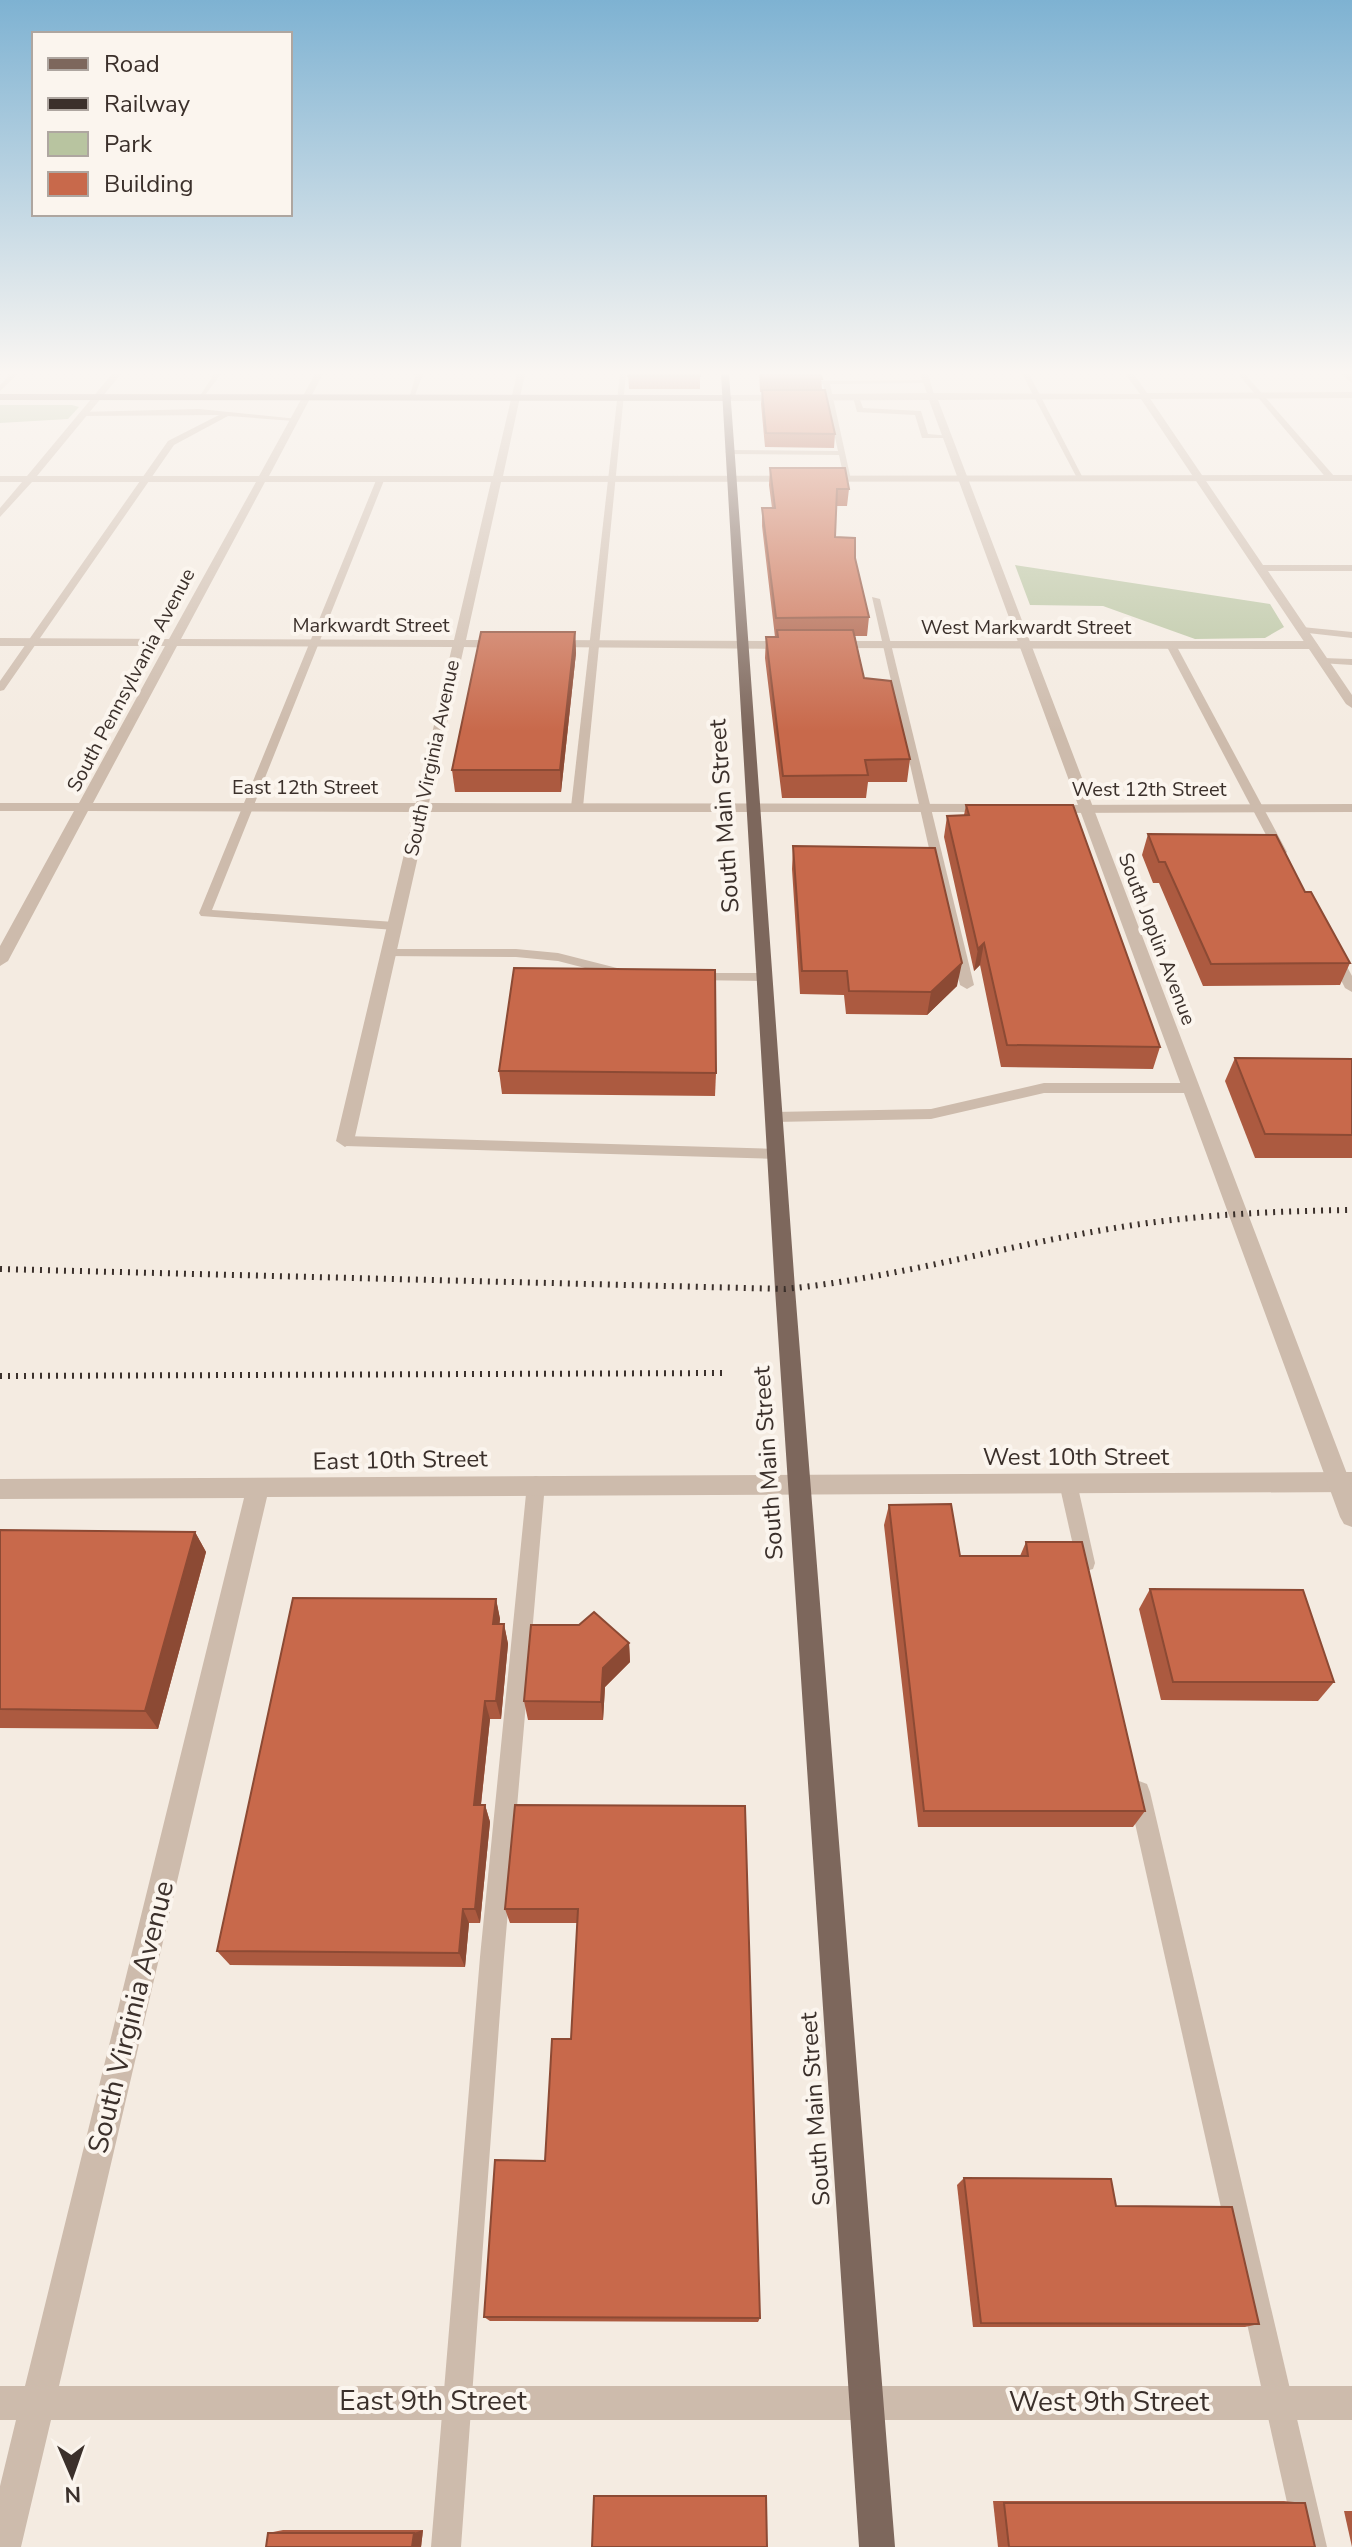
<svg xmlns="http://www.w3.org/2000/svg" width="1352" height="2547" viewBox="0 0 1352 2547" font-family="'Nunito Sans',sans-serif">
<rect width="100%" height="100%" fill="#f4ebe1"/>
<g fill="#b8c4a0">
<polygon points="0,405 72,405 79,407 68,419 0,423"/>
<polygon points="1015,565 1270,604 1284,627 1265,638 1195,639 1103,606 1030,605"/>
</g>
<g fill="none" stroke-linecap="round" stroke-linejoin="round">
<g fill="#cdbbac" fill-rule="evenodd">
<polygon points="11,374 18,374 0,391 0,385"/>
<polygon points="214,374 221,374 202,399 198,399"/>
<polygon points="416,374 423,374 414,398 409,399"/>
<polygon points="620,374 626,374 583,807 577,810 571,807"/>
<polygon points="1022,374 1029,374 1084,480 1077,478"/>
<polygon points="1238,374 1245,374 1334,476 1334,480 1328,480"/>
<polygon points="927,380 929,383 830,384 851,480 844,478 839,455 729,454 725,452 729,450 838,451 823,384 801,384 799,381"/>
<polygon points="856,395 859,397 863,408 921,411 928,434 951,436 947,438 922,438 915,415 857,412 853,397"/>
<polygon points="199,409 298,419 294,421 228,416 174,445 4,690 0,691 0,681 168,441 219,415 83,416 80,412"/>
<polygon points="381,476 385,478 212,910 395,922 401,926 395,930 201,916 199,913 377,478"/>
<polygon points="872,597 880,599 974,985 967,989 960,985"/>
<polygon points="1302,627 1352,632 1352,638 1299,632 1299,628"/>
<polygon points="1168,643 1176,645 1287,852 1285,854 1275,852 1166,645"/>
<polygon points="1323,658 1352,659 1352,665 1320,663 1320,659"/>
<polygon points="389,949 516,949 558,953 621,969 622,972 616,976 558,961 516,957 385,956 383,953"/>
<polygon points="1336,954 1341,955 1352,976 1352,992 1345,988 1330,958"/>
<polygon points="695,973 765,973 771,977 765,981 690,980 689,977"/>
<polygon points="1044,1083 1191,1083 1198,1088 1191,1093 1044,1093 931,1119 774,1122 767,1117 774,1112 931,1109"/>
<polygon points="345,1136 777,1149 784,1154 777,1159 345,1146 338,1141"/>
<polygon points="1068,1475 1074,1478 1077,1483 1095,1563 1093,1569 1086,1571 1079,1569 1077,1563 1059,1483 1062,1478"/>
<polygon points="536,1476 542,1478 545,1484 504,1957 461,2547 431,2547 480,1957 527,1484 530,1478"/>
<polygon points="1139,1781 1147,1784 1150,1792 1327,2547 1297,2547 1128,1792 1131,1784"/>
</g>
<g fill="#cdbbac" fill-rule="evenodd">
<path d="M 112,374 L 121,374 L 37,476 L 259,476 L 315,374 L 323,374 L 269,476 L 493,476 L 517,374 L 525,374 L 503,476 L 1352,475 L 1352,481 L 501,482 L 466,640 L 504,640 L 510,644 L 504,648 L 464,647 L 429,803 L 992,804 L 999,808 L 992,812 L 428,812 L 354,1141 L 345,1147 L 336,1141 L 414,812 L 88,811 L 8,961 L 0,966 L 0,946 L 74,811 L 0,811 L 0,803 L 79,803 L 165,646 L 0,646 L 0,638 L 169,639 L 256,482 L 32,482 L 0,517 L 0,508 L 22,482 L 0,482 L 0,476 L 27,476 ZM 265,482 L 491,482 L 454,640 L 181,639 ZM 177,646 L 452,647 L 416,803 L 93,803 Z"/>
<polygon points="920,374 928,374 935,398 928,396"/>
<polygon points="1125,374 1134,374 1147,393 1352,392 1352,398 1144,399"/>
<polygon points="1342,374 1351,374 1352,383"/>
<polygon points="548,640 792,641 798,645 792,649 544,647 542,644"/>
<polygon points="832,641 1312,641 1318,645 1312,649 828,648 828,642"/>
<polygon points="1352,804 1352,812 1048,813 1041,809 1048,805"/>
<polygon points="1352,1472 1352,1492 267,1497 59,2386 1352,2386 1352,2420 51,2420 21,2547 0,2547 0,2486 16,2420 0,2420 0,2386 25,2386 244,1498 0,1499 0,1479"/>
</g>
<polygon fill="#cdbbac" fill-rule="evenodd" points="932,393 1147,394 1263,565 1352,565 1352,571 1268,571 1352,695 1352,708 1346,704 1141,399 938,400 1352,1487 1352,1527 1344,1524 1340,1517 929,400 728,401 724,398 728,395"/>
<polygon fill="#a18a7d" fill-rule="evenodd" points="0,394 728,395 732,398 728,401 0,400"/>
<polygon fill="#7d675c" fill-rule="evenodd" points="721,374 729,374 795,1289 895,2547 859,2547 775,1289"/>
<g stroke="#3b302b" stroke-width="6" stroke-dasharray="2 6" stroke-linecap="butt">
<path d="M 0,1269 L 785,1289 C 895,1278 1000,1247 1109,1229 C 1190,1215 1270,1211 1352,1210"/>
<polyline points="0,1376 724,1373"/>
</g>
</g>
<g fill="#ac5a40">
<polygon points="628,374 700,374 700,389 629,389"/>
<polygon points="759,374 821,375 822,390 835,434 834,448 765,447 761,404 762,392 760,392"/>
<polygon points="770,468 849,489 847,506 836,506 835,537 855,558 869,617 867,636 855,636 864,678 910,759 907,782 868,782 866,798 782,798 765,658 766,637 775,637 762,526 762,508 772,508 769,485"/>
<polygon points="575,632 576,653 561,792 455,792 452,770"/>
<polygon points="966,805 1160,1047 1153,1069 1001,1067 980,965 974,971 944,837 947,816 964,815"/>
<polygon points="1148,834 1305,892 1350,963 1340,985 1203,986 1159,883 1153,883 1142,855"/>
<polygon points="793,846 957,986 927,1015 846,1014 844,995 800,994 792,869"/>
<polygon points="1235,1058 1352,1059 1352,1158 1255,1158 1225,1081"/>
<polygon points="499,1071 716,1073 715,1096 502,1094"/>
<polygon points="889,1505 960,1556 1020,1556 1026,1542 1145,1811 1133,1827 918,1827 884,1525"/>
<polygon points="0,1530 195,1532 206,1552 158,1729 0,1728"/>
<polygon points="1150,1589 1334,1682 1318,1701 1161,1700 1139,1609"/>
<polygon points="496,1599 500,1619 499,1624 504,1624 508,1644 501,1719 490,1719 481,1805 485,1805 490,1822 480,1923 469,1923 465,1967 230,1965 217,1951"/>
<polygon points="629,1643 630,1662 605,1687 603,1720 528,1720 524,1701"/>
<polygon points="745,1806 760,2318 758,2322 490,2321 484,2317 545,2161 571,2039 577,1923 510,1923 505,1909"/>
<polygon points="964,2178 1116,2206 1259,2324 1245,2327 973,2327 957,2185"/>
<polygon points="596,2495 763,2495 766,2496 594,2496"/>
<polygon points="993,2501 1284,2501 1305,2503 1315,2547 998,2547"/>
<polygon points="1344,2511 1352,2511 1352,2547"/>
<polygon points="283,2530 423,2530 421,2547 266,2547 268,2533"/>
</g>
<g fill="#8c4a34">
<polygon points="575,632 576,653 561,792 560,770"/>
<polygon points="984,943 980,965 974,971 978,949"/>
<polygon points="962,963 957,986 927,1015 931,992"/>
<polygon points="195,1532 206,1552 158,1729 145,1711"/>
<polygon points="496,1599 500,1619 498,1644 493,1624"/>
<polygon points="504,1624 508,1644 501,1719 496,1701"/>
<polygon points="629,1643 630,1662 605,1687 603,1720 601,1702 603,1668"/>
<polygon points="485,1701 490,1719 479,1822 474,1805"/>
<polygon points="485,1805 490,1822 480,1923 475,1909"/>
<polygon points="463,1909 469,1923 465,1967 459,1953"/>
<polygon points="423,2530 421,2547 412,2547 414,2533"/>
</g>
<g fill="#c8694b" stroke="#8c4a34" stroke-width="2">
<rect x="628" y="374" width="72" height="2"/>
<polygon points="761,374 821,375 822,379 761,379"/>
<polygon points="762,390 825,390 835,434 766,433"/>
<polygon points="770,468 845,468 849,489 837,489 835,537 855,538 855,558 869,617 776,618 762,508 775,508"/>
<polygon points="777,630 853,630 864,678 891,681 910,759 865,760 868,775 783,776 766,637 778,637"/>
<polygon points="481,632 575,632 560,770 452,770"/>
<polygon points="966,805 1073,805 1160,1047 1007,1045 984,943 978,949 947,816 969,815"/>
<polygon points="1148,834 1276,835 1305,892 1311,892 1350,963 1211,964 1165,862 1159,862"/>
<polygon points="793,846 935,848 962,963 931,992 849,991 847,971 802,971"/>
<polygon points="514,968 715,970 716,1073 499,1071"/>
<polygon points="1235,1058 1352,1059 1352,1135 1265,1134"/>
<polygon points="951,1504 960,1556 1028,1556 1026,1542 1082,1542 1145,1811 924,1811 889,1505"/>
<polygon points="0,1530 195,1532 145,1711 0,1709"/>
<polygon points="1150,1589 1303,1590 1334,1682 1173,1682"/>
<polygon points="293,1598 496,1599 493,1624 504,1624 496,1701 485,1701 474,1805 485,1805 475,1909 463,1909 459,1953 217,1951"/>
<polygon points="594,1612 629,1643 603,1668 601,1702 524,1701 531,1625 579,1625"/>
<polygon points="515,1805 745,1806 760,2318 484,2317 495,2160 545,2161 552,2039 571,2039 578,1909 505,1909"/>
<polygon points="964,2178 1111,2179 1116,2206 1232,2207 1259,2324 981,2323"/>
<polygon points="594,2496 766,2496 767,2547 592,2547"/>
<polygon points="1004,2503 1305,2503 1315,2547 1009,2547"/>
<polygon points="268,2533 414,2533 412,2547 266,2547"/>
</g>
<linearGradient id="sky" x2="0" y2="1"><stop stop-color="#7eb2d2"/><stop offset="0.51" stop-color="#faf6f2"/><stop offset="1" stop-color="#faf6f2" stop-opacity="0"/></linearGradient>
<rect width="1352" height="731" fill="url(#sky)"/>
<g text-anchor="middle" dominant-baseline="central" stroke-width="8" stroke-linejoin="round" paint-order="stroke">
<g font-size="20" fill="#3b302b" stroke="#fbf5ee">
<text x="371" y="625">Markwardt Street</text>
<text x="1026" y="627">West Markwardt Street</text>
<text transform="translate(131 680) rotate(-62)">South Pennsylvania Avenue</text>
<text transform="translate(432 758) rotate(-78)">South Virginia Avenue</text>
<text x="305" y="787">East 12th Street</text>
<text x="1149" y="789">West 12th Street</text>
<text transform="translate(1157 939) rotate(69)">South Joplin Avenue</text>
</g>
<g font-size="24" fill="#3b302b" stroke="#fbf5ee">
<text transform="translate(724 816) rotate(-94)">South Main Street</text>
<text x="1076" y="1457">West 10th Street</text>
<text transform="translate(400 1460) rotate(-1)">East 10th Street</text>
<text transform="translate(768 1463) rotate(-94)">South Main Street</text>
<text transform="translate(815 2109) rotate(-94)">South Main Street</text>
</g>
<g font-size="28" fill="#3b302b" stroke="#fbf5ee">
<text transform="translate(131 2017) rotate(-76)">South Virginia Avenue</text>
<text x="433" y="2401">East 9th Street</text>
<text x="1109" y="2402">West 9th Street</text>
</g>
</g>
<rect x="32" y="32" width="260" height="184" fill="#fbf5ee" stroke="#aea6a0" stroke-width="2"/>
<rect x="48" y="58" width="40" height="12" fill="#7d675c" stroke="#aea6a0" stroke-width="2"/>
<text x="104" y="72" font-size="24" fill="#3b302b">Road</text>
<rect x="48" y="98" width="40" height="12" fill="#3b302b" stroke="#aea6a0" stroke-width="2"/>
<text x="104" y="112" font-size="24" fill="#3b302b">Railway</text>
<rect x="48" y="132" width="40" height="24" fill="#b8c4a0" stroke="#aea6a0" stroke-width="2"/>
<text x="104" y="152" font-size="24" fill="#3b302b">Park</text>
<rect x="48" y="172" width="40" height="24" fill="#c8694b" stroke="#aea6a0" stroke-width="2"/>
<text x="104" y="192" font-size="24" fill="#3b302b">Building</text>
<g transform="translate(72 2475) rotate(178)" stroke="#fbf5ee" stroke-width="6" paint-order="stroke">
<path d="M0-6L14 30L0 20L-14 30Z" fill="#3b302b"/>
<text y="-12" font-size="22" font-weight="bold" text-anchor="middle" fill="#3b302b">N</text>
</g>
</svg>
